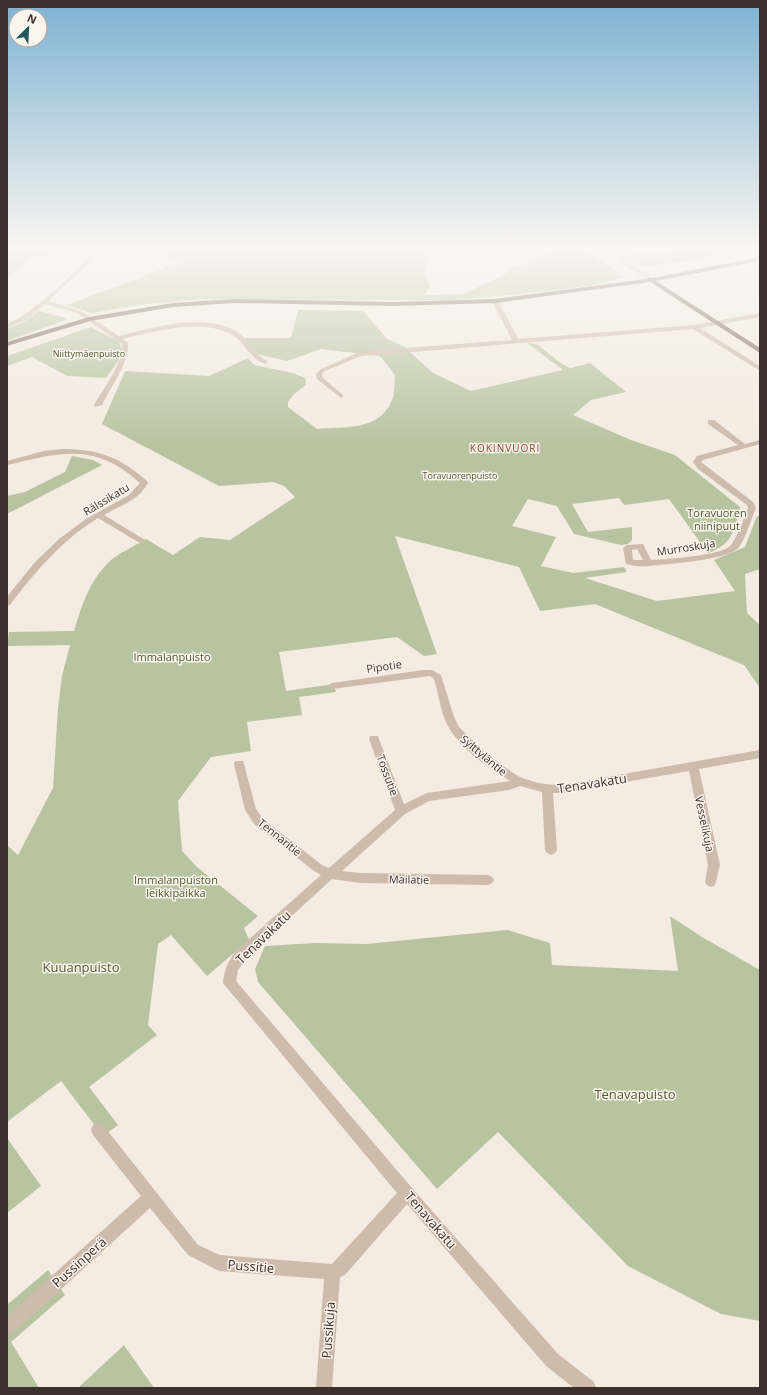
<svg xmlns="http://www.w3.org/2000/svg" width="767" height="1395" viewBox="0 0 767 1395" font-family="'Open Sans',sans-serif">
<rect width="100%" height="100%" fill="#f4ebe1"/>
<g fill="#b8c4a0">
<polygon points="7,248 57,248 47,257 33,256 7,278"/>
<polygon points="152,248 217,248 223,251 226,248 426,248 429,258 424,270 430,287 424,295 463,294 502,276 515,266 526,265 557,248 581,248 625,277 599,284 557,290 456,300 202,299 147,304 91,313 67,305 178,263"/>
<polygon points="691,248 753,248 674,263 643,266 628,259"/>
<path d="M 298,310 L 363,311 L 387,339 L 407,348 L 498,341 L 496,345 L 410,352 L 433,373 L 471,391 L 563,370 L 526,342 L 538,345 L 562,364 L 570,368 L 590,363 L 626,392 L 591,400 L 573,415 L 631,440 L 675,455 L 740,507 C 735,530 732,545 708,553 L 669,499 L 624,505 L 619,498 L 572,504 L 588,532 L 632,527 L 632,540 L 628,544 L 621,545 L 574,534 L 557,506 L 528,499 L 512,526 L 556,537 L 541,566 L 573,573 L 624,567 L 627,572 L 585,578 L 657,601 L 735,591 L 714,560 L 745,547 L 756,518 L 760,514 L 760,569 L 745,574 L 747,613 L 760,625 L 760,688 L 744,665 L 595,604 L 540,611 L 519,567 L 395,536 L 437,654 L 424,656 L 397,637 L 279,652 L 286,691 L 334,684 L 336,692 L 299,697 L 302,715 L 247,722 L 251,751 L 211,757 L 178,801 L 182,851 L 197,867 L 258,916 L 244,928 L 249,940 L 207,976 L 171,935 L 158,944 L 148,1025 L 157,1035 L 89,1087 L 118,1125 L 103,1136 L 61,1081 L 7,1122 L 7,845 L 18,855 L 53,788 L 58,708 L 62,676 L 70,645 L 7,646 L 9,632 L 74,631 C 82,605 90,579 111,560 C 121,552 135,546 146,539 L 173,555 L 200,537 L 230,540 L 295,497 L 284,486 L 273,482 L 219,486 L 102,424 L 125,371 L 209,376 L 248,358 L 254,365 L 293,373 L 305,378 L 306,385 L 294,394 L 288,402 L 288,407 L 317,429 C 345,426 379,432 392,400 C 395,393 394,383 395,375 L 380,356 L 321,349 L 287,361 L 257,354 L 241,338 L 291,338 Z"/>
<polygon points="38,311 67,318 66,320 7,341 7,329 25,321"/>
<polygon points="91,327 118,341 122,348 119,360 106,378 67,376 32,357 7,366 7,356"/>
<polygon points="72,456 93,460 102,465 7,514 7,496 25,492 65,472"/>
<polygon points="670,916 702,937 760,970 760,1321 721,1314 628,1266 498,1132 437,1189 258,982 255,969 265,946 316,943 366,944 507,930 550,943 552,965 678,971"/>
<polygon points="7,1138 41,1186 7,1213"/>
<polygon points="48,1270 65,1295 11,1342 39,1388 7,1388 7,1305"/>
<polygon points="124,1345 154,1388 78,1388"/>
</g>
<g fill="none" stroke-linecap="round" stroke-linejoin="round">
<g fill="#cdbbac" fill-rule="evenodd">
<path d="M 99,248 L 106,248 L 48,301 L 81,311 L 119,336 C 152,327 210,311 240,334 C 246,339 250,347 256,353 C 260,357 265,359 268,362 L 265,364 C 250,359 246,344 234,336 C 205,317 154,331 123,339 L 128,343 C 130,362 110,388 102,405 L 95,407 L 94,405 C 103,389 124,362 122,344 L 77,313 L 45,304 L 25,320 L 7,328 L 7,324 C 40,309 72,273 99,248 Z"/>
<polygon points="596,248 603,248 618,257 670,248 685,248 623,260 648,275 648,277 646,278"/>
<polygon points="495,299 498,301 518,339 694,325 760,313 760,317 700,328 760,366 760,371 693,329 361,356 325,371 322,374 323,378 343,395 343,397 341,398 317,379 316,374 321,369 360,352 512,340 492,301"/>
<path d="M 708,420 L 714,420 L 745,444 L 760,440 L 760,444 L 703,460 L 701,462 L 753,502 L 756,508 C 751,519 746,538 739,547 C 730,560 666,564 650,566 C 643,567 633,566 626,564 L 623,548 L 627,545 L 643,544 L 651,560 C 667,559 722,556 731,545 C 736,540 745,516 748,508 L 747,505 L 698,469 L 693,462 L 697,456 L 738,445 L 708,424 ZM 637,549 L 643,560 L 633,560 L 632,550 Z"/>
<path d="M 62,449 C 98,449 120,457 147,481 L 148,483 C 138,501 121,505 104,515 L 145,540 L 144,542 L 138,542 L 98,518 C 62,540 35,572 10,605 L 7,606 L 7,597 L 14,588 L 35,562 L 59,539 L 86,519 L 129,495 L 140,483 C 96,442 60,452 7,465 L 7,461 L 44,451 Z"/>
<path d="M 423,670 L 432,670 L 441,675 L 454,717 L 459,727 L 485,753 L 516,775 C 530,782 545,785 561,785 L 760,750 L 760,758 L 699,769 L 720,865 L 715,885 L 711,887 L 707,885 L 705,882 L 708,865 L 689,771 L 561,793 L 553,793 L 557,850 L 555,853 L 551,855 L 547,853 L 545,850 L 542,792 L 520,786 L 509,790 L 429,801 L 405,814 L 342,871 L 360,873 L 488,875 L 492,877 L 494,880 L 492,883 L 488,885 L 360,883 L 332,879 L 247,957 L 238,970 L 236,981 L 412,1188 L 558,1354 L 594,1382 L 596,1388 L 574,1388 L 546,1366 L 407,1204 L 345,1275 L 340,1277 L 332,1388 L 316,1388 L 324,1279 L 219,1271 L 188,1255 L 150,1208 L 13,1333 L 7,1335 L 7,1316 L 141,1196 L 93,1135 L 91,1130 L 93,1125 L 98,1123 L 103,1125 L 198,1245 L 220,1255 L 332,1264 L 397,1193 L 223,983 C 224,969 229,959 238,949 L 321,875 L 314,871 L 255,825 L 245,810 L 234,764 L 235,761 L 243,761 L 244,764 L 256,809 L 263,819 L 322,865 L 329,868 L 395,810 L 369,739 L 370,736 L 378,736 L 379,739 L 404,804 L 427,793 L 510,781 C 487,767 456,746 445,720 C 440,707 438,692 434,679 L 430,676 L 332,689 L 327,686 L 332,683 Z"/>
</g>
<polygon fill="#7d675c" fill-rule="evenodd" points="760,257 760,261 656,281 760,348 760,353 650,282 495,303 394,306 235,303 173,307 90,321 7,346 7,342 89,317 173,303 235,299 394,302 495,299 646,279 649,277 652,278"/>
</g>
<linearGradient id="sky" x2="0" y2="1"><stop stop-color="#7eb2d2"/><stop offset="0.56" stop-color="#faf6f2"/><stop offset="1" stop-color="#faf6f2" stop-opacity="0"/></linearGradient>
<rect width="767" height="444" fill="url(#sky)"/>
<g text-anchor="middle" dominant-baseline="central" stroke-width="3" stroke-linejoin="round" paint-order="stroke">
<g font-size="9" fill="#4a5a2e" stroke="#fbf5ee">
<text x="89" y="353">Niittymäenpuisto</text>
<text x="460" y="475">Toravuorenpuisto</text>
</g>
<g font-size="10" letter-spacing="1" fill="#8c3b22" stroke="#fbf5ee">
<text x="505" y="448">KOKINVUORI</text>
</g>
<g font-size="11" fill="#3b302b" stroke="#fbf5ee">
<text transform="translate(106 499) rotate(-31)">Rälssikatu</text>
<text transform="translate(686 547) rotate(-9)">Murroskuja</text>
<text transform="translate(384 666) rotate(-8)">Pipotie</text>
<text transform="translate(484 755) rotate(40)">Sylttyläntie</text>
<text transform="translate(388 775) rotate(70)">Tossutie</text>
<text transform="translate(705 824) rotate(78)">Vesselikuja</text>
<text transform="translate(280 837) rotate(39)">Tennaritie</text>
<text transform="translate(409 879) rotate(1)">Mailatie</text>
</g>
<g font-size="11" fill="#4a5a2e" stroke="#fbf5ee">
<text x="717" y="512">Toravuoren<tspan x="717" dy="13">niinipuut</tspan></text>
<text x="172" y="656">Immalanpuisto</text>
<text x="176" y="879">Immalanpuiston<tspan x="176" dy="13">leikkipaikka</tspan></text>
</g>
<g font-size="13" fill="#3b302b" stroke="#fbf5ee">
<text transform="translate(592 783) rotate(-9)">Tenavakatu</text>
<text transform="translate(263 937) rotate(-44)">Tenavakatu</text>
<text transform="translate(431 1220) rotate(49)">Tenavakatu</text>
<text transform="translate(79 1262) rotate(-42)">Pussinperä</text>
<text transform="translate(251 1266) rotate(5)">Pussitie</text>
<text transform="translate(328 1330) rotate(-86)">Pussikuja</text>
</g>
<g font-size="13" fill="#4a5a2e" stroke="#fbf5ee">
<text x="81" y="967">Kuuanpuisto</text>
<text x="635" y="1094">Tenavapuisto</text>
</g>
</g>
<rect width="767" height="1395" fill="none" stroke="#3b302b" stroke-width="16"/>
<g transform="translate(28 28) rotate(24)"><circle r="19" fill="#fbf5ee" stroke="#aea6a0"/>
<path d="M0-3L7 15L0 10L-7 15Z" fill="#1f5a5e"/>
<text y="-6" font-size="11" font-weight="bold" text-anchor="middle" fill="#3b302b">N</text>
</g>
</svg>
